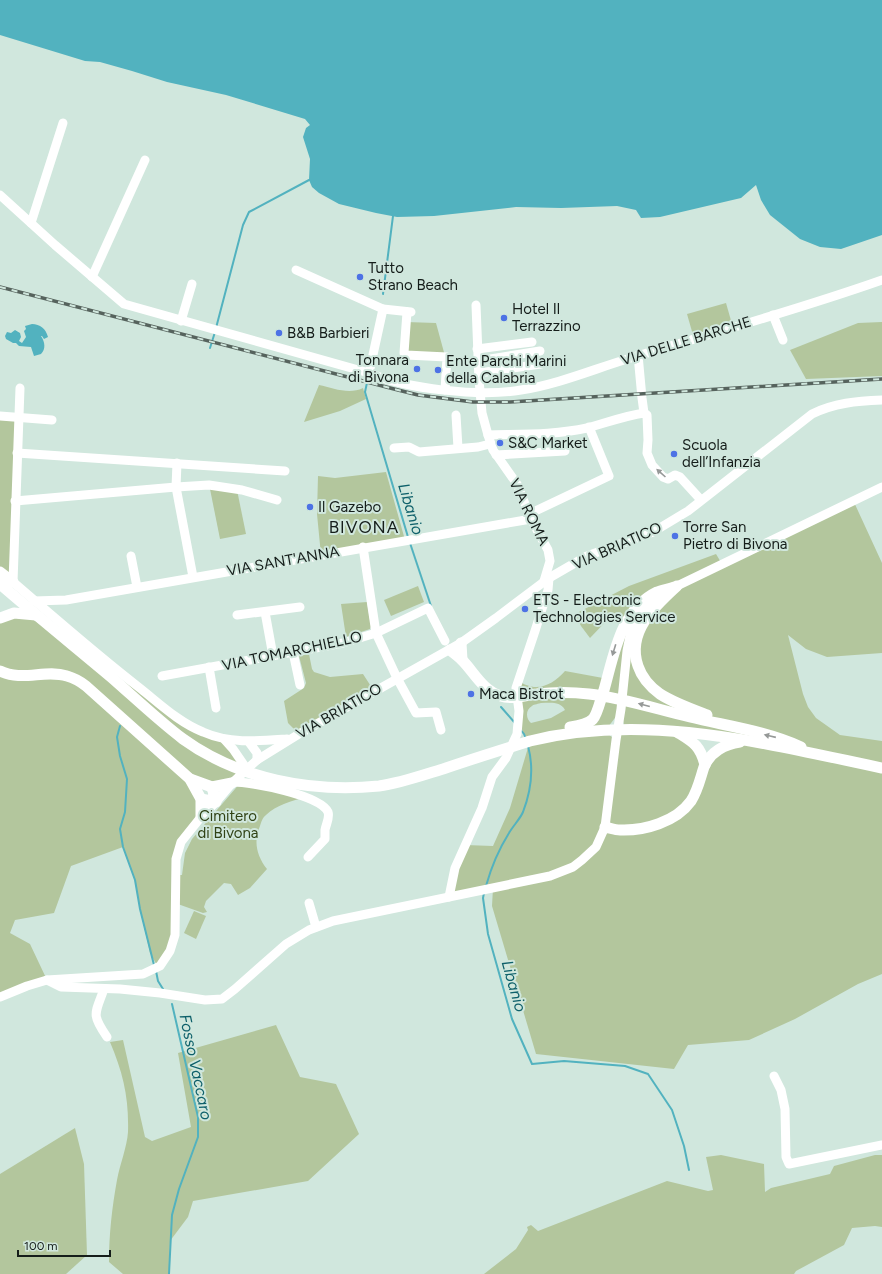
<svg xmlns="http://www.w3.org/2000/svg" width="882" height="1274" viewBox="0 0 882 1274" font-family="Figtree,sans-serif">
<rect width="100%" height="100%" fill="#d0e7dd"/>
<g fill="#b3c69d" fill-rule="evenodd">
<polygon points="726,303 732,324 693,335 687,314"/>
<polygon points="406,322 436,323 445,356 406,355"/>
<polygon points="882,322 882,376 806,379 790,350 858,323"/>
<path d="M 319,385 C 333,388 349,395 363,388 L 366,399 L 340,411 L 304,422 Z"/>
<polygon points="0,416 19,418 13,582 0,572"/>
<polygon points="386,472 405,540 321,555 317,514 318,476 335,478"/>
<polygon points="210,489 237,490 246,534 220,539"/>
<path d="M 853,500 L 882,563 L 882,653 L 827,657 L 806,649 L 788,635 L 803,694 L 808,707 L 816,718 L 840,735 L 882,741 L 882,974 L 858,984 L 795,1019 L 749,1040 L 688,1045 L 674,1069 L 536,1054 L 492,906 L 493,888 L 449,897 L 465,845 L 493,846 L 510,808 L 530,741 L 524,734 L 518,721 L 518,680 C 535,694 553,685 565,671 L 603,678 L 626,619 L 614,613 L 590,638 L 581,626 L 575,614 L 629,586 L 716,554 L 722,564 ZM 541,703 C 551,703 560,701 565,710 L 551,718 L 531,723 C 526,719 525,710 532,706 C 534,704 539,704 541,703 ZM 621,710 L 625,730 L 615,740 L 605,731 ZM 676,731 L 730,744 L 703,756 Z"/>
<polygon points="418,586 424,602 391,616 384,600"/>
<polygon points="367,602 371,626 370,629 346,637 341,604"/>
<path d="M 25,614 L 186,724 L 224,739 L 244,765 L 232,783 L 191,779 L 201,817 L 181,842 L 176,875 L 182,875 L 185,853 L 192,839 L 241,782 L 306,797 C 292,801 276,805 266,815 C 263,817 261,822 260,826 C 253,842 257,856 267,869 L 250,888 L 238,895 L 231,884 L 224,883 L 206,901 L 204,907 L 207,912 L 203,913 L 175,903 L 175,935 L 158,967 L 150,953 L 140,909 L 135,880 L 123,847 L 71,866 L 54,913 L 15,920 L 10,933 L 30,944 L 47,980 L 0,997 L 0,618 Z"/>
<polygon points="309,654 312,669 314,672 330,677 363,674 374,691 299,734 288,723 284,701 304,688 306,683 299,656"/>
<polygon points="194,911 206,916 196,939 184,933"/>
<path d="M 276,1025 L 300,1077 L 336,1084 L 359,1134 L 308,1181 L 193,1201 L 188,1217 L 170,1241 L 169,1274 L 123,1274 L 109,1262 C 109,1235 112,1207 117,1180 C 120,1164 127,1147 128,1132 C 129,1097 123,1073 110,1042 L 123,1040 L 145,1137 L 152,1141 L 191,1127 L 178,1053 Z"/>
<polygon points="75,1128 84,1164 87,1255 66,1274 0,1274 0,1174"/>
<polygon points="721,1155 764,1164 765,1192 771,1188 830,1174 834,1166 875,1155 882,1155 882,1227 875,1226 852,1228 844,1245 796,1271 794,1274 484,1274 516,1249 528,1230 527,1227 531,1225 538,1231 667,1181 708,1191 713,1190 706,1157"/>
</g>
<g fill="#52b2bf">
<polygon points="0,0 882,0 882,235 841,249 820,247 800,239 770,215 761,200 756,185 741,198 660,217 641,218 636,210 617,206 561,208 516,207 434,216 397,217 376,213 339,204 319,193 312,187 309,180 310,159 303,137 306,128 310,125 305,119 226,95 167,82 132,71 100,62 85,61 0,35"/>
<path d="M 32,324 C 40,324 46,329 48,337 L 44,339 L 42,336 L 41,336 C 45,342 46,349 41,354 L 34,356 L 31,347 L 19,346 L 16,343 L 13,343 L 6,339 L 5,336 L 7,332 L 11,333 L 15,330 L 20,333 L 21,337 L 19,341 L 22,343 L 26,337 L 24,331 L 26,329 L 25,326 Z"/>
</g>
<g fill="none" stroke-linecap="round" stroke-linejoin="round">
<g stroke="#52b2bf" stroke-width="2">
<polyline points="383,294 393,216"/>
<polyline points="216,328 243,225 249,212 309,180"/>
<polyline points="210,348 215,332"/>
<polyline points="368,378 365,392 408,537"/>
<polyline points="410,543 431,606"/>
<polyline points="501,707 515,723"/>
<polyline points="120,726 117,737 120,756 127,779 125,812 120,829 123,847 135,880 140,909 154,965"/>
<polyline points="520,729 524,734 526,739"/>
<path d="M 486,886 C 491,868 499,849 509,833 C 513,826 520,819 523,812 C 531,791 534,768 528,746"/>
<polyline points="484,893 483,898 488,934 512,1019 532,1064 564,1061 625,1066 648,1074 672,1110 684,1146 689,1170"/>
<polyline points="156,971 158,981 163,989"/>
<polyline points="169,1274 172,1215 179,1189 198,1137 198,1117 172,1004"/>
</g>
<g stroke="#fff" stroke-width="9">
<path d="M 0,195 L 55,245 L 124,304 L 369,373 C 407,389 480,397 521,390 C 560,384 596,368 634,357 C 717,332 800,309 882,280"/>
<polyline points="31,223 63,123"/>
<polyline points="296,270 383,309"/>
<polyline points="92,277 145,160"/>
<polyline points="476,305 479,380 482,413 488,435 493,450 517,484 531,519 548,550 550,561 544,581"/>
<polyline points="407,312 404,353 406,355 447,357 445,390"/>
<polyline points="773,315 783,340"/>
<polyline points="181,321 192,284"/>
<polyline points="477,349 532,342"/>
<polyline points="638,355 642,398 644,413"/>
<polyline points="478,361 540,351"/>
<polyline points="369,373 383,309 411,312"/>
<polyline points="479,373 541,364"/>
<path d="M 20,388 L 13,582 C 55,618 97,655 141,689 C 161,705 180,723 203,732 C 230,744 259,741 287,739"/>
<polyline points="456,415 458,448"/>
<polyline points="0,416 52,420"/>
<path d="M 488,435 C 520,434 555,435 587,428 C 606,423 624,416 644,413 L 647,415 L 648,440 L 647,453 L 652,465 L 663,477 L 668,479 L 675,475 L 680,477 L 701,500"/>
<polyline points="394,448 409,447 419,452 478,447 490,444"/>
<polyline points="17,453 285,471"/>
<polyline points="496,455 565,451"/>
<polyline points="177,463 176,487 193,577"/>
<polyline points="15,501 176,487 209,485 242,490 277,500"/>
<polyline points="529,514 609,476 589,427"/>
<polyline points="363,547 376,633 397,678 416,713 436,712 441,730"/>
<polyline points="131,556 137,587"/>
<polyline points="34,601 66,600 531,519"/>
<polyline points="265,612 273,656"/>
<polyline points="237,615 300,607"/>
<polyline points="293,652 300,685"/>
<polyline points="209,667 216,708"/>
<polyline points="162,676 343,643 376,633 428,608 445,641"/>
<polyline points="224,739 233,749 244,765 240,775"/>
<polyline points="249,742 257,753 257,760"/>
<path d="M 233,782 C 252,782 320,795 328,812 C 330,818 326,824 325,830 C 325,833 325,836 325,839 L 308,857"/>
<polyline points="449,897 455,868 482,808 492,777 506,758 517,734 519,711 516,688 535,631 548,590 549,578"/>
<polyline points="309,903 316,927"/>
<polyline points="47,980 61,987 120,989 160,993 205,1000 222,999 235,989 286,944 309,930 333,921 550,876 573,867 582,860 596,847 605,827 616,740 621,709 627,651 631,631 636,620 651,603 677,586 882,487"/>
<path d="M 104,989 C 95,1014 91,1014 107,1037"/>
<path d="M 0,997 L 27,986 L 47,980 L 143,974 L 160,966 L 170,951 L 175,935 L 176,859 L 181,842 L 201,817 L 216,802 L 232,783 L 257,760 L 299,734 L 461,643 L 496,618 L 549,578 L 587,556 L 653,532 L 688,511 L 812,414 C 834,403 857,401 882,400"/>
<polyline points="774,1076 781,1090 785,1109 786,1157 789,1164 882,1145"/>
</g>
<g stroke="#fff" stroke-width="11">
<polyline points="0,572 13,582"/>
<path d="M 0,584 C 37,616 74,646 111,677 C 135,698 158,720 183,739 C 238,779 312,793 379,786 C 401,783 423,775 443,769 C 472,759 501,750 530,741 C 647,712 767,744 882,768"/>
<path d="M 677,586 C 655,606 626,632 638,666 C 642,678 649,686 660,694 C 674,703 691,709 707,715"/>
<polyline points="0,618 14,613 36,615"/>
<polyline points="461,643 462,660"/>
<path d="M 450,650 C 454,653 458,656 462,660 C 474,672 483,691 501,696 C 512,700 526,695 537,694 C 554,692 572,692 589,694 C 623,698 656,709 690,717 C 727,726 766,731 801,747"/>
<path d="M 0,671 C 22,682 45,669 67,676 C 74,678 81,682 86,686 L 190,779 L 201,799 L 201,817"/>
<path d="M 570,727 C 578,726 587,725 593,719 C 598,713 601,697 604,690 C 614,655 620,610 657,592 C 662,590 669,589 674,587"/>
<path d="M 677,732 C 693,742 700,745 705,765"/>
<polyline points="190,779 212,787 232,783"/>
<polyline points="201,799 216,802 212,787"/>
<path d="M 605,827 C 610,828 615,830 620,830 C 644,831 676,822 691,801 C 698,790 700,779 704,767 C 710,752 725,744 740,742"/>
</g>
<defs>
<polyline id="rail" points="0,287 394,389 418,395 473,402 510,402 882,379"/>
</defs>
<use href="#rail" stroke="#56635d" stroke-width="3.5"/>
<use href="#rail" stroke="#d0e7dd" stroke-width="2" stroke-dasharray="6" stroke-linecap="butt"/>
</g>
<defs><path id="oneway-solid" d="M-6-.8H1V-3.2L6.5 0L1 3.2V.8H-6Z"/></defs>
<g fill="#969998">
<use href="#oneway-solid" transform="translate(661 473) rotate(-138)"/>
<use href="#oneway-solid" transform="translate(614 650) rotate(107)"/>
<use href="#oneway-solid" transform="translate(644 705) rotate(-165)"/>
<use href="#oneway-solid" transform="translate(770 736) rotate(-167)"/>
</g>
<g fill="#4d72e5" stroke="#d0e7dd" stroke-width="1.5">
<circle cx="360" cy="277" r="4"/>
<circle cx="504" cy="318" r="4"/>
<circle cx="279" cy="333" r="4"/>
<circle cx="417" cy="369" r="4"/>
<circle cx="438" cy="370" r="4"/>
<circle cx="500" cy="443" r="4"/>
<circle cx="674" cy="454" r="4"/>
<circle cx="310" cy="507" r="4"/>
<circle cx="675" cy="536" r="4"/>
<circle cx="525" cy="609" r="4"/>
<circle cx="471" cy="694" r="4"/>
</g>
<g text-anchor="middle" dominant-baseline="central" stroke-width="4" stroke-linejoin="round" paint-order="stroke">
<g font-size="15" fill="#151d1a" stroke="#d0e7dd" text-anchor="start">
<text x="368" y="268">Tutto<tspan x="368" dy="17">Strano Beach</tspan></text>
<text x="512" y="309">Hotel Il<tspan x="512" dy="17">Terrazzino</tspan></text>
<text x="287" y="333">B&amp;B Barbieri</text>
<text x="409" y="360" text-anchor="end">Tonnara<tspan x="409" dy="17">di Bivona</tspan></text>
<text x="446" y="361">Ente Parchi Marini<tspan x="446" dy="17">della Calabria</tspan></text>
<text x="508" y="443">S&amp;C Market</text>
<text x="682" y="445">Scuola<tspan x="682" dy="17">dell’Infanzia</tspan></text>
<text x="318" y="507">Il Gazebo</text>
<text x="683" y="527">Torre San<tspan x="683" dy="17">Pietro di Bivona</tspan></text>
<text x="533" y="600">ETS - Electronic<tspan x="533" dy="17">Technologies Service</tspan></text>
<text x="479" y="694">Maca Bistrot</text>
</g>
<g font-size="15" fill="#151d1a" stroke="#d0e7dd">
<text transform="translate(686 341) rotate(-17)">VIA DELLE BARCHE</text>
<text transform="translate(529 512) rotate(64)">VIA ROMA</text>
<text transform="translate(617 546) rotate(-24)">VIA BRIATICO</text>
<text transform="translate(283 561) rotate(-10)">VIA SANT'ANNA</text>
<text transform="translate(292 651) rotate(-12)">VIA TOMARCHIELLO</text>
<text transform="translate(339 711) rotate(-30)">VIA BRIATICO</text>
</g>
<g font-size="15" fill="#304215" stroke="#d0e7dd">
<text x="228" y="816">Cimitero<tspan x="228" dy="17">di Bivona</tspan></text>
</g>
<g font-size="16" font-style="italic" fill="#0e606a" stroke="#d0e7dd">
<text transform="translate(411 509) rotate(73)">Libanio</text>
<text transform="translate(514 986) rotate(74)">Libanio</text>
<text transform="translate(196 1067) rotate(78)">Fosso Vaccaro</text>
</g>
<g font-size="17" letter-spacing="1" fill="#151d1a" stroke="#d0e7dd">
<text x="364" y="527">BIVONA</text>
</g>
</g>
<path d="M18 1250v6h92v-6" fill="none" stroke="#151d1a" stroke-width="2"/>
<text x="24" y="1250" font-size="12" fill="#151d1a" stroke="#d0e7dd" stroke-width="3" paint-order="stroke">100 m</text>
</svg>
